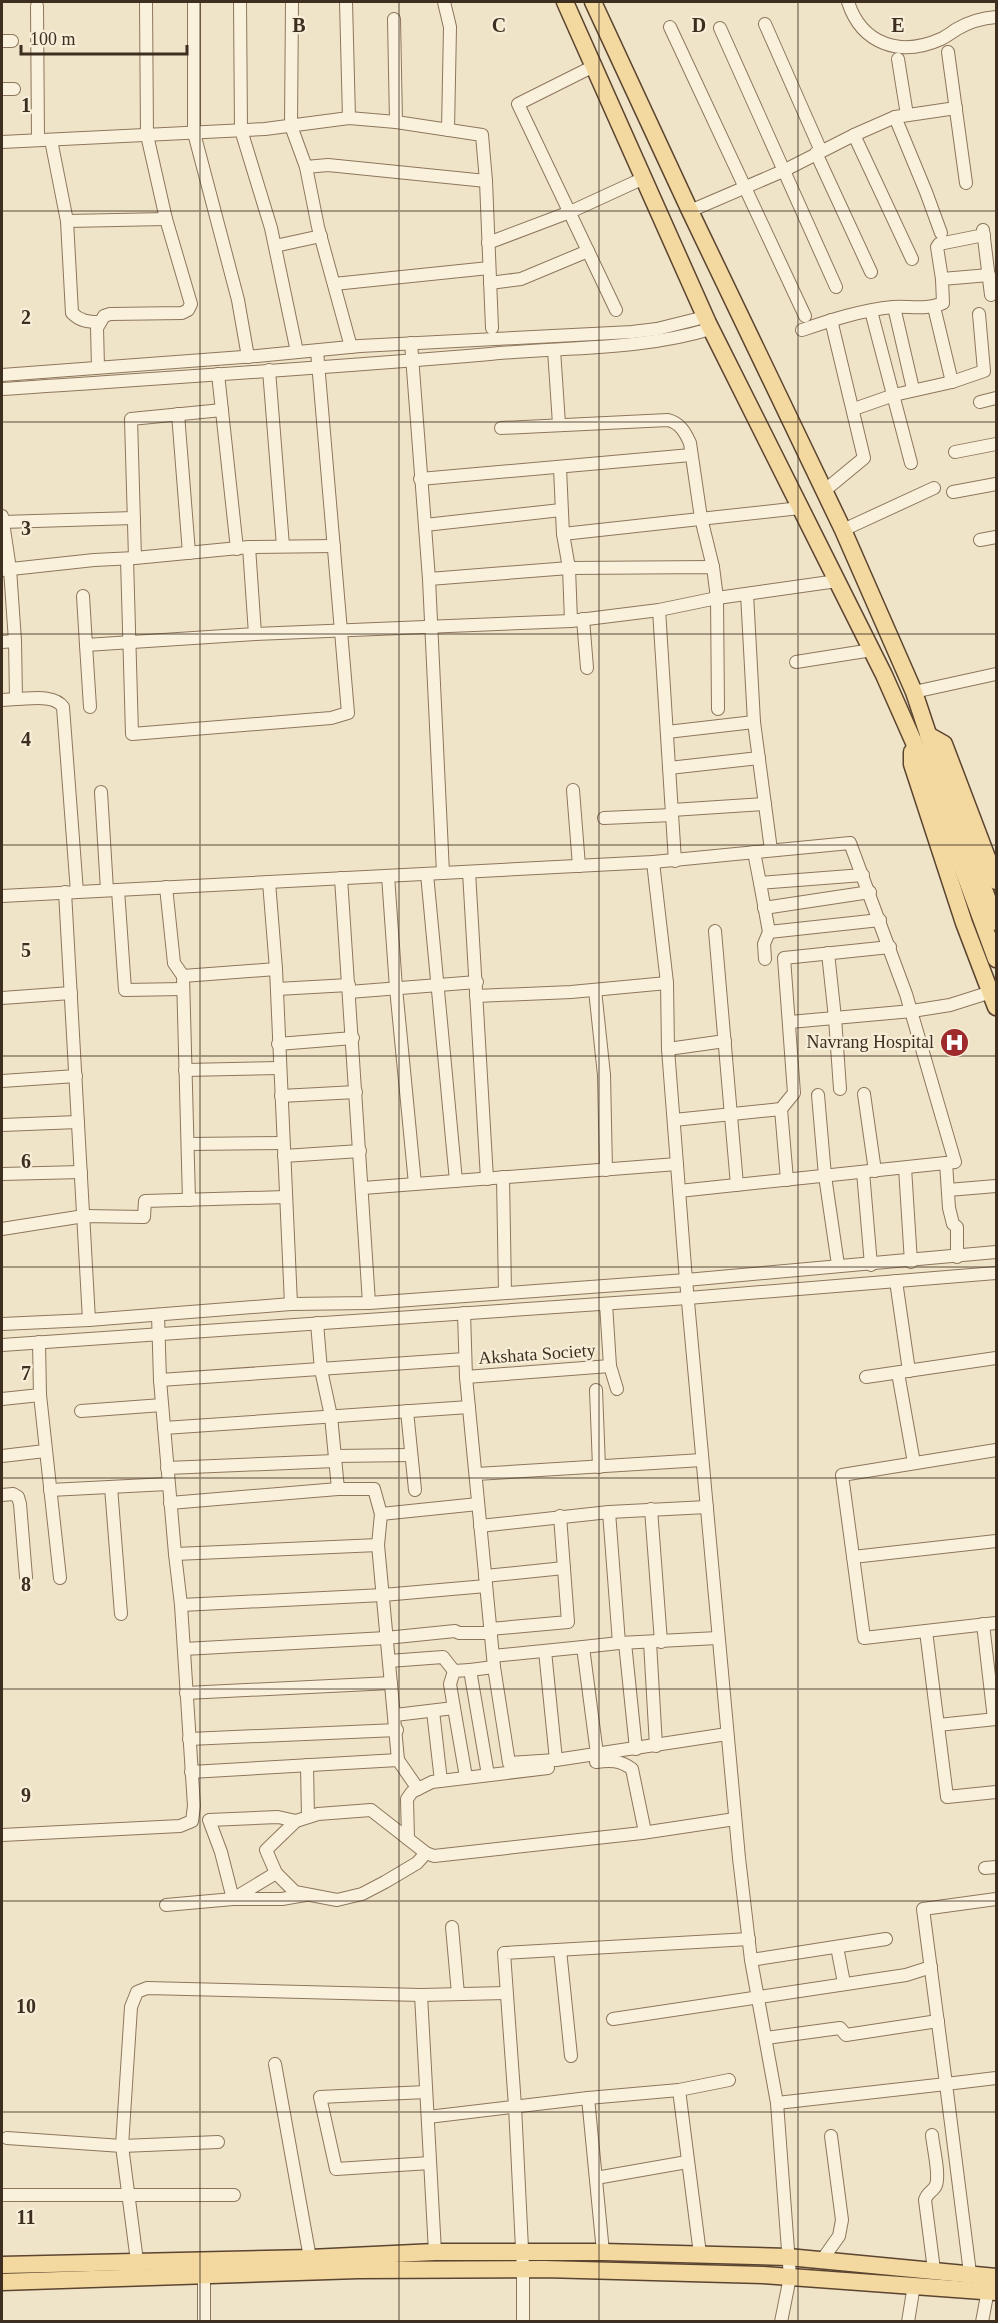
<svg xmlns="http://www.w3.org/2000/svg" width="998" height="2323" viewBox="0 0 998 2323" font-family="Georgia,serif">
<rect width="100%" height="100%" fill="#f0e4c8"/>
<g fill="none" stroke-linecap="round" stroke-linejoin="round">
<defs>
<g id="minor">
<polyline points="194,2 194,133 238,300 248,357"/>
<polyline points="240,2 241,130 271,228 297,352"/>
<polyline points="292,2 291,126 306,167 318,227 351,347"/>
<polyline points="346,2 349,118"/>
<polyline points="444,2 450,27 448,130"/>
<path d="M 848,2 C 862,45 901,57 941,39 C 947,36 952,32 957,29 C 969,22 983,18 996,17"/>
<polyline points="37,6 38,140"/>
<polyline points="394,19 396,122"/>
<polyline points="765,24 821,151"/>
<polyline points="670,27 805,316"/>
<polyline points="720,28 836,287"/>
<polyline points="2,41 12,41"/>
<polyline points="948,52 966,183"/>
<polyline points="898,59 907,115"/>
<polyline points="594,66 518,104 616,310"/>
<polyline points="2,89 14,89"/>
<polyline points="895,117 926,192 941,233"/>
<polyline points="854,135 912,259"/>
<path d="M 51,140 L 67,221 L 72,313 C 80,321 88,322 99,322"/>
<polyline points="2,142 265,129 349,118 396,122 482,135 486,181 492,328"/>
<polyline points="816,153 871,272"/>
<polyline points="306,167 328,165 486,181"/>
<polyline points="690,211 783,171 854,135 895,117 956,108"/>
<polyline points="67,221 166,219"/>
<polyline points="983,230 991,295"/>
<polyline points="488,243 570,212 644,178"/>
<polyline points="275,246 321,236"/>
<polyline points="942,279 937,247 939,244 984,235"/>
<polyline points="490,283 521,279 588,251"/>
<polyline points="334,284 489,268"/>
<polyline points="894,307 913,389"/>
<polyline points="934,307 952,382"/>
<polyline points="871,311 911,463"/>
<path d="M 802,330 C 831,320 862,310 893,307 C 910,306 927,310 943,303 L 942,279 L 989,275"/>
<polyline points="411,343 429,579 443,873"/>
<polyline points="554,350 559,424"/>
<polyline points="98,367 97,328 104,316 110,314 182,313 188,310 191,304 166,219 147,135 146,2"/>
<polyline points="269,370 283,546"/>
<polyline points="218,374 237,549"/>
<polyline points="2,375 257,356 360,346 632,332 657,329 705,317"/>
<path d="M 2,389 C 164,378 328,368 490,354 C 561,347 643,350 710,329"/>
<polyline points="980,402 996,398"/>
<polyline points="854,409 894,395 952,382 984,371 979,314"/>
<polyline points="178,414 189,553"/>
<path d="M 501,428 L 668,420 C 680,423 685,432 690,443 L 701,518 L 713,567"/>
<polyline points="955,452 996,444"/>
<polyline points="560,468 563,534 569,568 571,621"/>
<polyline points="420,479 691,455"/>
<polyline points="824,491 864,458 831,320"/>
<polyline points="953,492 996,484"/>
<polyline points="2,516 10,569 15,641 16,699 2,700"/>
<polyline points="2,522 134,518"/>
<polyline points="425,525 561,510"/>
<polyline points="843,530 934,488"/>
<polyline points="563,534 800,508"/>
<polyline points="980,540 996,537"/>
<polyline points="249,547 255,634"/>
<polyline points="135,558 131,419 222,410"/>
<polyline points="127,559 132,734 331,718 348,713 317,351"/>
<polyline points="2,570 94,560 135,558 249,547 334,546"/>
<polyline points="429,579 569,568 713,567 717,598 718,709"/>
<polyline points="747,594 754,722 771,850"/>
<polyline points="83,596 86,645 255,634 571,621 659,610 717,598 837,581"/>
<polyline points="659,610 675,861"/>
<polyline points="583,619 587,668"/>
<polyline points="2,642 15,641"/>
<polyline points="86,645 90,707"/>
<polyline points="796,662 872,650"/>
<polyline points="914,692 996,674"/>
<path d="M 16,699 C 30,699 54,694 63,707 L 77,892"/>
<polyline points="667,732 754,722"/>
<polyline points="669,768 759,758"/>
<polyline points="573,790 579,866"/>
<polyline points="101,792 107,890"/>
<polyline points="672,810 765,804"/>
<polyline points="604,818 672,815"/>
<polyline points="754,852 760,883"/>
<polyline points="653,862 667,983 668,1049 686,1280 739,1858 751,1960 777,2103 790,2277 781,2322"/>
<polyline points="469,872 487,1179"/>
<polyline points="427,874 456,1181"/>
<polyline points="863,875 760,883 769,932 880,920"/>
<polyline points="388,876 396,988 415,1184"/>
<polyline points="341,878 369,1303"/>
<polyline points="269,882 276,969 291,1304"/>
<polyline points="166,887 174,963 183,976 276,969"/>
<polyline points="118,890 125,990 182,989"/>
<polyline points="65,892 89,1320"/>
<polyline points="2,896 653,862 850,843 906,994 955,1162 679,1191"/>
<polyline points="764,908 870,892"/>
<polyline points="715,931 737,1185"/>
<polyline points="828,953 835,1018 840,1089"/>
<polyline points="765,959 764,944 769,932"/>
<polyline points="183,976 189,1200"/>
<polyline points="277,989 349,985"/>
<polyline points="595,990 604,1075 606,1170"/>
<polyline points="349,992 477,982"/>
<polyline points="476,996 571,992 667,983"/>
<polyline points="2,998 71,993"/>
<polyline points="790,1022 912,1011 950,1005 991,992"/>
<polyline points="278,1044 353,1038"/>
<polyline points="668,1049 725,1041"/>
<polyline points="185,1070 279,1068"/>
<polyline points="2,1081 76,1076"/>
<polyline points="864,1094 875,1171"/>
<polyline points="818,1095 825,1176 838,1265"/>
<polyline points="281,1096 356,1092"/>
<polyline points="781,1109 794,1093 784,958 890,947"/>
<polyline points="674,1120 781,1109 787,1180"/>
<polyline points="2,1125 78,1122"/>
<polyline points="188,1144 283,1143"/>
<polyline points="284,1156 360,1151"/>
<polyline points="946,1163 949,1208 953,1224 957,1227 957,1257"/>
<polyline points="905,1168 911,1262"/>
<polyline points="863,1172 871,1265"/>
<polyline points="2,1174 81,1172"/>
<polyline points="503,1177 505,1292"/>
<polyline points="363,1188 677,1164"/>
<polyline points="948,1190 996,1186"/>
<polyline points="2,1229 84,1216 144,1217 145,1201 286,1197"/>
<polyline points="896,1281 909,1371"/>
<polyline points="606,1304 610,1366 617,1389"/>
<polyline points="464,1313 466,1377 494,1667 509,1763 556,1760 727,1734"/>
<polyline points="317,1323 321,1370 331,1416 338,1489"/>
<polyline points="2,1324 89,1320 291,1304 369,1303 686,1280 996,1252"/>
<polyline points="39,1342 40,1395 60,1578"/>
<polyline points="2,1345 688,1298 996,1273"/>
<polyline points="898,1373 914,1463"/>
<polyline points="466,1377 610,1366"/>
<polyline points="866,1377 996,1358"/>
<polyline points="160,1380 465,1359"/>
<polyline points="596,1390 599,1467"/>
<polyline points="2,1399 40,1395"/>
<polyline points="81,1411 162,1405"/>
<polyline points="407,1411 415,1490"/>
<polyline points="164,1428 469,1407"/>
<polyline points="996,1450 842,1475 864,1638 996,1623"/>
<polyline points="2,1456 45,1451"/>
<polyline points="335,1456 411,1455"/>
<polyline points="167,1468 335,1461"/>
<polyline points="476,1474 702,1460"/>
<polyline points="111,1487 121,1614"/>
<polyline points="50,1490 168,1484"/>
<polyline points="2,1495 13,1494 18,1497 20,1504 26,1577"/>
<polyline points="170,1503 338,1489 374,1489 381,1514 378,1545 398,1760 418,1789"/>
<polyline points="651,1509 661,1642"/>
<polyline points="609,1512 619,1643"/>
<polyline points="381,1514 478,1504"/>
<polyline points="480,1526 609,1512 707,1507"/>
<polyline points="175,1554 378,1545"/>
<polyline points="853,1557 996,1541"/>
<polyline points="485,1576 564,1568"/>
<polyline points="181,1605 383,1595 486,1586"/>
<polyline points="983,1624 994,1719"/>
<polyline points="490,1629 568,1622 560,1516"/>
<polyline points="926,1631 947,1797 996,1792"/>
<polyline points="650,1642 656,1746"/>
<polyline points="625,1643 636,1749"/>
<polyline points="583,1647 619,1643 718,1638"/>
<polyline points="184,1649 386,1638 455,1631 459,1633 491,1633"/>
<polyline points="545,1651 556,1760"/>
<polyline points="493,1656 583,1647 597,1754"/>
<polyline points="389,1661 443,1657 454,1671"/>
<polyline points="186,1693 391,1683"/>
<polyline points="454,1708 466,1777"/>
<polyline points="433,1711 441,1781"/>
<polyline points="395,1715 454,1708 450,1684 454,1671 470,1670"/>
<polyline points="938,1725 996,1719"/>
<polyline points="189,1739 397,1730"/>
<path d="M 596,1762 C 610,1760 620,1760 632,1769 L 645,1832"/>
<polyline points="307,1765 308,1817"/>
<polyline points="191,1772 398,1760"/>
<polyline points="488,1775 470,1670 494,1667"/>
<polyline points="2,1835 180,1826 192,1821 194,1806 181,1605 175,1554 160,1380 158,1315"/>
<polyline points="408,1839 407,1799 412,1792 432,1782 548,1768"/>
<polyline points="426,1853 371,1810 318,1814 296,1821 266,1850 276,1873 295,1892 337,1900 362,1894 385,1882 417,1863 426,1853 434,1856 642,1833 735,1819"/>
<polyline points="985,1868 996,1867"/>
<polyline points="276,1873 233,1899 221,1852 209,1820 278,1817 296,1821"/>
<polyline points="166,1905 233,1899 282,1899 305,1895"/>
<polyline points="452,1927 458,1994"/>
<polyline points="837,1947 844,1983"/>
<polyline points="560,1950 571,2056"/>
<polyline points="751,1960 886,1939"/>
<polyline points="421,1995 435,2252"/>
<polyline points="613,2019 906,1975 931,1967"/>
<polyline points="766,2038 840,2028 846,2035 938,2021"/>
<polyline points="275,2064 310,2258 309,2264"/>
<polyline points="679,2090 700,2254"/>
<polyline points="426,2092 320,2097 336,2169 430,2163"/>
<polyline points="588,2098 603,2252"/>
<polyline points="777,2103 946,2084 923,1909 996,1899"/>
<polyline points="428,2117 588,2098 679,2090 729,2080"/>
<path d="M 932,2135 C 933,2147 940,2174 936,2185 C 934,2191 927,2192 925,2200 L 934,2270"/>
<polyline points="7,2138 122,2146 218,2142"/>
<polyline points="596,2178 687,2162"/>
<polyline points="2,2195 234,2195"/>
<polyline points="822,2260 839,2236 842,2220 831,2136"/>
<polyline points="138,2269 122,2146 131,2007 137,1992 147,1988 421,1995 506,1993"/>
<polyline points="970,2273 946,2084 996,2078"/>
<polyline points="204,2322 204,2269"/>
<polyline points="523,2322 523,2269 515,2106 504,1953 749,1939"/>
<polyline points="908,2322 914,2285"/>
<polyline points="982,2322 988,2290"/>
</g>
<g id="major">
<polyline points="565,2 708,323 884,675 927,772 996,959"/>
<polyline points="593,2 690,211 843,530 914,692 939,767 996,922"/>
<polyline points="928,735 944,744 996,881"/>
<polyline points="912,752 912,764 964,923 996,1007"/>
<polyline points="2,2265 310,2258 435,2252 603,2252 788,2257 996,2277"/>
<polyline points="2,2282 358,2270 544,2269 763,2275 996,2292"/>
</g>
</defs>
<use href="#minor" stroke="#8d765c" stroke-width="14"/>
<use href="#major" stroke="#5b4430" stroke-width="19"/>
<use href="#minor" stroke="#faf1dc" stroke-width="12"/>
<use href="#major" stroke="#f3d9a0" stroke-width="16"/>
</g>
<path fill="none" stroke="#3d2e20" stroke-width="1.5" stroke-opacity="0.55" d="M 200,2 L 200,2322M 399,2 L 399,2322M 599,2 L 599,2322M 798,2 L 798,2322M 2,211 L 996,211M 2,422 L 996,422M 2,634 L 996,634M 2,845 L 996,845M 2,1056 L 996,1056M 2,1267 L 996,1267M 2,1478 L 996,1478M 2,1689 L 996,1689M 2,1901 L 996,1901M 2,2112 L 996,2112"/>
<defs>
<symbol id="hospital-disc" viewBox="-11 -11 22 22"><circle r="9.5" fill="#9e2a2b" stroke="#f7eed8"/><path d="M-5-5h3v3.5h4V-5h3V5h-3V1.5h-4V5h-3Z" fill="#fff"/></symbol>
</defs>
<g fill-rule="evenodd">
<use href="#hospital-disc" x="938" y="1026" width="33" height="33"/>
</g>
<g text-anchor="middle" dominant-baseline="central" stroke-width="4.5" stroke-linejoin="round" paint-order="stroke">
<g font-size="18" fill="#3d2e20" stroke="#f7eed8" text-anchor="end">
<text x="934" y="1042">Navrang Hospital</text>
</g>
<g font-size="18" fill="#3d2e20" stroke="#f7eed8">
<text transform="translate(537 1354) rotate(-4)">Akshata Society</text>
</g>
</g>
<g font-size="20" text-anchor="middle" font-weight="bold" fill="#3d2e20" stroke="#f7eed8" stroke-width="4.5" stroke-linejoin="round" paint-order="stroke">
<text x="299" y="32">B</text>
<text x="499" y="32">C</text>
<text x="699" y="32">D</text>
<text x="898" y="32">E</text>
<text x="26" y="112">1</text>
<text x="26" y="324">2</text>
<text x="26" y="535">3</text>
<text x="26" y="746">4</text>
<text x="26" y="957">5</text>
<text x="26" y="1168">6</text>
<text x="26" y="1380">7</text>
<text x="26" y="1591">8</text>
<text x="26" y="1802">9</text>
<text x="26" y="2013">10</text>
<text x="26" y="2224">11</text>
</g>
<rect width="998" height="2323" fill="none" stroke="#3d2e20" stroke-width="6"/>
<path d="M21 45v9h166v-9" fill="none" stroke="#3d2e20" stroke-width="3"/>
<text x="30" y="45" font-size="18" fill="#3d2e20" stroke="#f7eed8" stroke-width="4.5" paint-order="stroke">100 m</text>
</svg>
